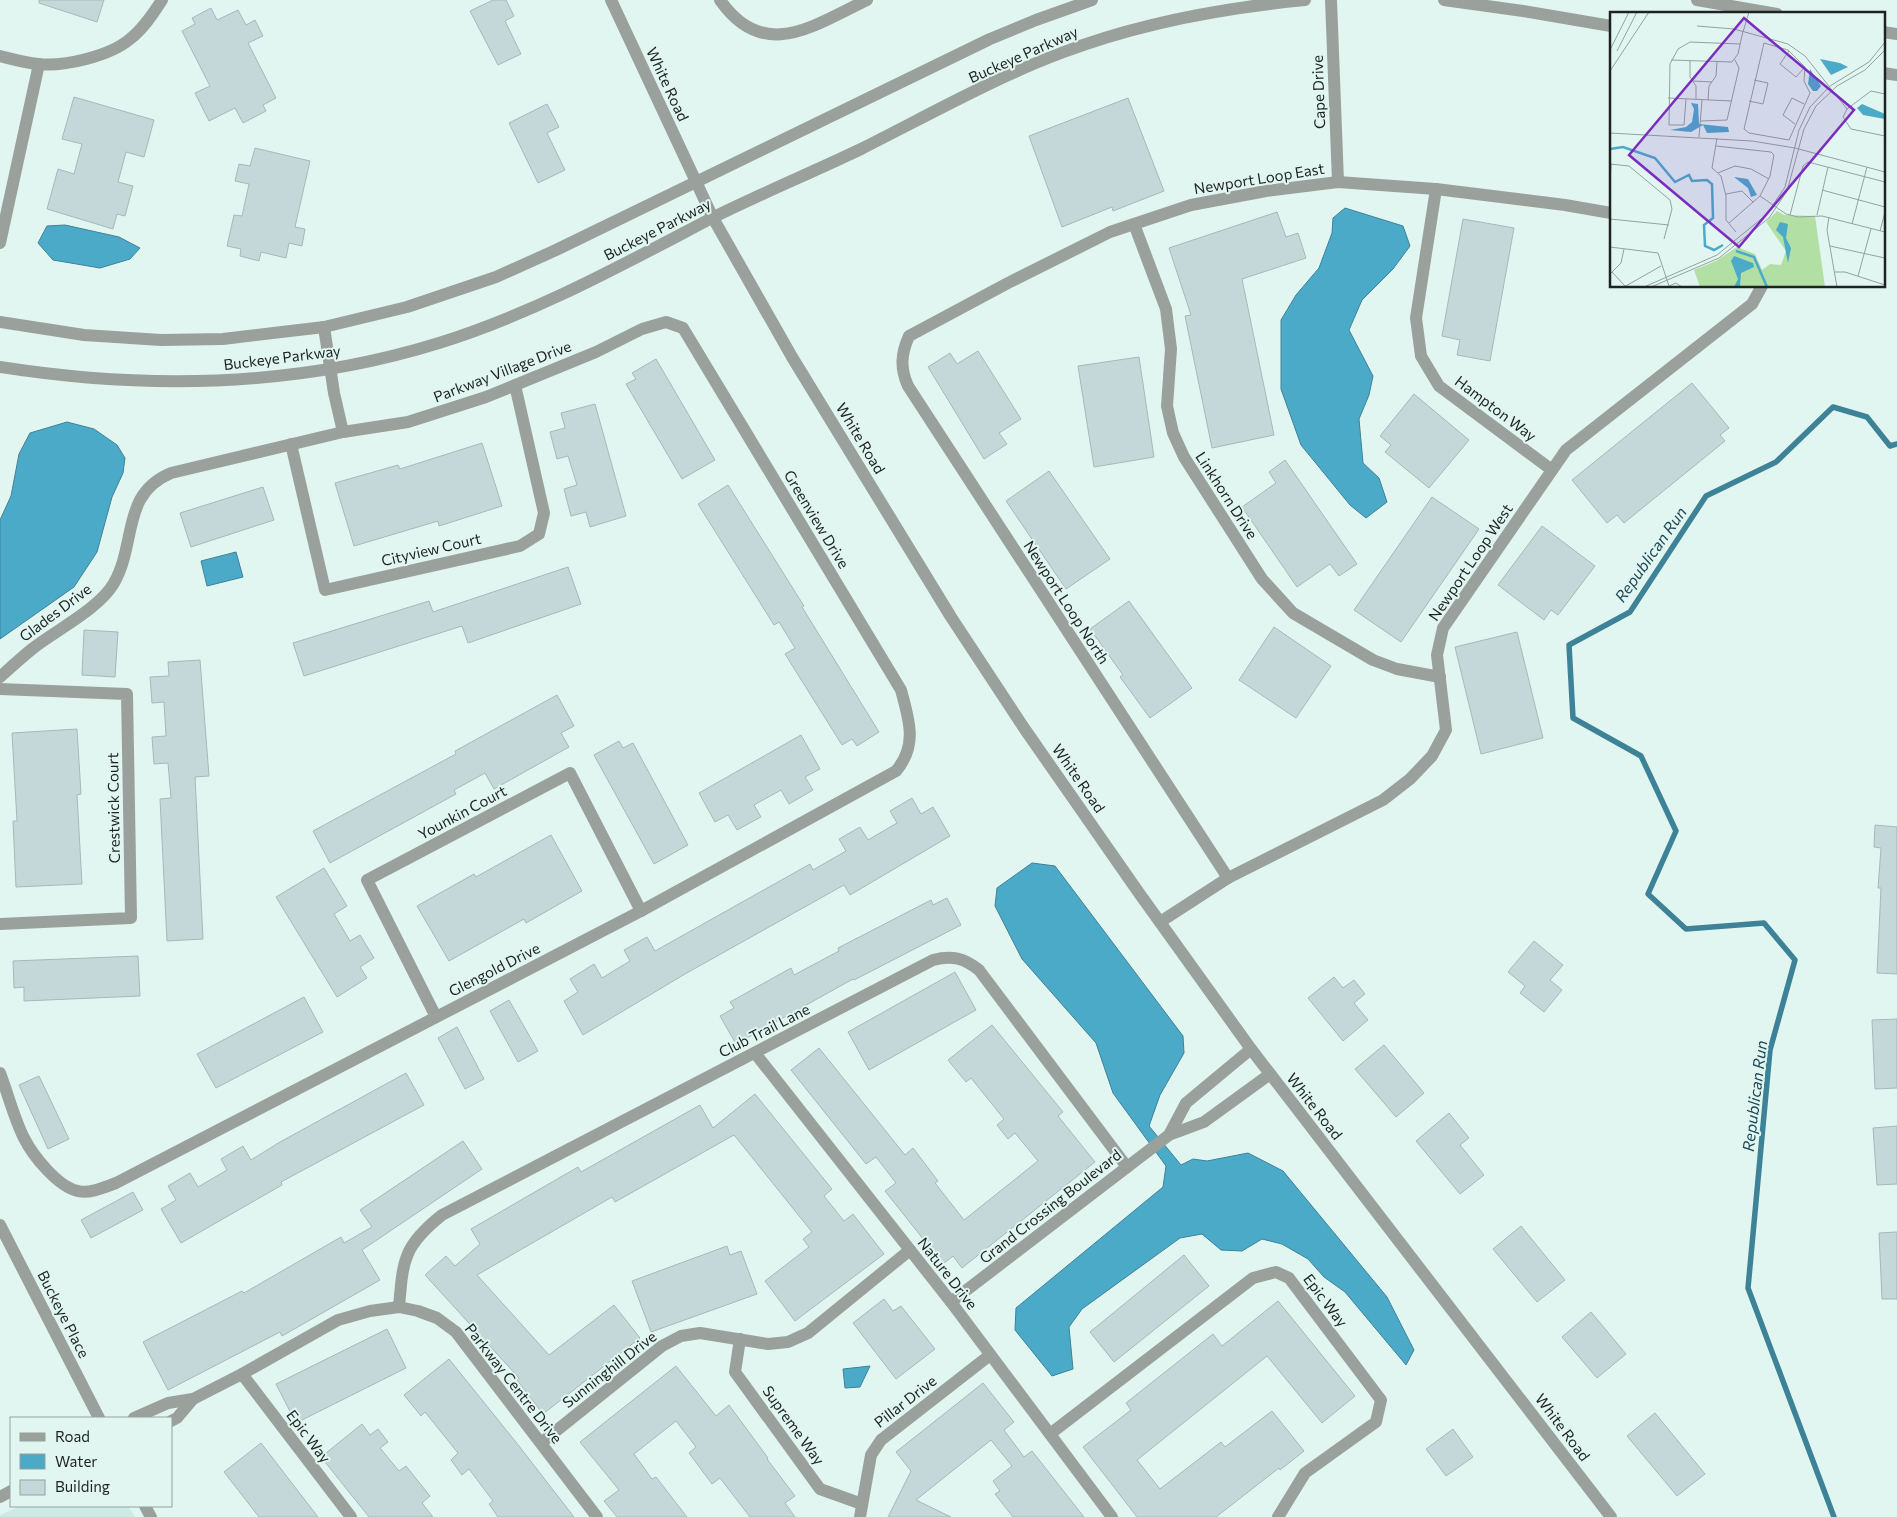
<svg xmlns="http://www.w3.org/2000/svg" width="1897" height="1517" viewBox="0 0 1897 1517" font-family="Commissioner,sans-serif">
<rect width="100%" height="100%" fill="#e2f6f1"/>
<polygon fill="#cdebe4" points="21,1506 128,1506 135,1517 0,1517 0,1515"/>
<g fill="#4caac9" stroke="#3e8297">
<polygon points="1345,208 1403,226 1410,246 1393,269 1362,300 1349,330 1373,376 1369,395 1359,419 1363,463 1379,478 1387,502 1366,518 1350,505 1301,445 1281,389 1281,320 1296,295 1319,268 1332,233 1333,218"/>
<polygon points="65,225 119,237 140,248 130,259 100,268 53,260 38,243 47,226"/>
<polygon points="67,422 94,429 117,445 125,458 123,473 112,497 97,552 74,587 0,639 0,520 11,496 19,454 30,433"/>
<polygon points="236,552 243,577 207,586 201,561"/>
<polygon points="1032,863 1055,866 1183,1036 1184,1053 1160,1095 1149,1126 1181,1165 1193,1159 1207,1161 1248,1153 1283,1171 1387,1297 1414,1350 1406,1365 1345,1292 1324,1277 1308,1259 1282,1244 1262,1239 1242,1251 1221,1250 1202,1234 1180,1238 1082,1309 1069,1327 1073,1369 1052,1376 1015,1330 1016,1308 1163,1187 1166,1166 1113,1093 1096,1043 1022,959 995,906 997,888"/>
<polygon points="870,1366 860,1387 845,1388 843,1369"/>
</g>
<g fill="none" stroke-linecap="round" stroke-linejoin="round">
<polyline stroke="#3e8297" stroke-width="5.5" points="1834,1517 1748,1288 1770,1050 1795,960 1764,923 1686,929 1648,894 1676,831 1641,756 1573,718 1569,645 1630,612 1706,496 1776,462 1833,407 1867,417 1890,446 1897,444"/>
</g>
<g fill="#c4d8da" stroke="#a5b9bb">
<polygon points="39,0 104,0 97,22 39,3"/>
<polygon points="493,0 506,0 514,16 505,21 521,54 498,65 470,11"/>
<polygon points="211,8 217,20 238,10 246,25 255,20 263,36 248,43 276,98 263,105 266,111 243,123 235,108 209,121 195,93 210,86 182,31 195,24 192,18"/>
<polygon points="74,97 154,120 144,157 126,152 118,182 133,186 125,216 117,214 113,229 47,209 58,169 74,174 82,144 62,139"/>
<polygon points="1128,98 1164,191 1113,211 1112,207 1062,227 1029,136"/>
<polygon points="547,104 559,127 547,133 565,170 538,183 509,123"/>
<polygon points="255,148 310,161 295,227 305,229 302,246 289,243 286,258 261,252 259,261 240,256 241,249 227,246 234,215 242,216 249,184 235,181 239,164 250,166"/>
<polygon points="1277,212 1286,237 1298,233 1306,258 1242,279 1274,435 1212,448 1185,316 1191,315 1169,248"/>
<polygon points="1463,219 1514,228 1490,361 1457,355 1460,340 1442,336"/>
<polygon points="978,351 1021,419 999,433 1007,444 984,459 928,367 950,353 957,364"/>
<polygon points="1139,357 1154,457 1094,467 1078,366"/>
<polygon points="656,359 715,460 682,479 626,384 636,379 632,373"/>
<polygon points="1692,383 1729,428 1720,435 1725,441 1624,523 1617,515 1607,523 1572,480"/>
<polygon points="1414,394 1469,440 1429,488 1385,452 1391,445 1380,436"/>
<polygon points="595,404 626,516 590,527 586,512 571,516 564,489 577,485 568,456 557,459 550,432 565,428 561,413"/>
<polygon points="482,443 502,506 439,526 438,521 354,546 335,483 398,465 400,469"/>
<polygon points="1285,460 1357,564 1339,576 1330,564 1297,587 1242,507 1276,483 1269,472"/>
<polygon points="1049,471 1110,559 1066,589 1006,501"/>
<polygon points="728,485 804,606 802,607 879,732 857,746 852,739 842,745 785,654 795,648 779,622 774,625 698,504"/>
<polygon points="263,487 274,520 191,547 180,513"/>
<polygon points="1432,497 1479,529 1401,642 1354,610"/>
<polygon points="1542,526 1595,566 1558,615 1551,610 1544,620 1498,585"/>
<polygon points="568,567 581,604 468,643 462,626 304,676 293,643 429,601 433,612"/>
<polygon points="1129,601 1192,688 1150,718 1120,677 1123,675 1090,629"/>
<polygon points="1274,627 1331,666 1296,718 1239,680"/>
<polygon points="84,630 118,632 115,677 82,675"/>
<polygon points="1517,632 1543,738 1481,754 1455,647"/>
<polygon points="200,660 209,776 195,777 203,939 167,941 160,799 171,798 168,763 154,764 152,737 166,736 164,702 152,703 150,677 169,676 168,662"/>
<polygon points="557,695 574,726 561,733 569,747 494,789 485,773 454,790 456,794 330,863 313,831 456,754 455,751"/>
<polygon points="77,729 81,794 77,795 82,884 16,887 13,821 17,821 12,733"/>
<polygon points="801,735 820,769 805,777 813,790 789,804 781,790 754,805 761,817 737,830 728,815 715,822 699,793"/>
<polygon points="619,741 623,748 633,743 688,845 654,864 594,755"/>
<polygon points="912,798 921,814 933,807 950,836 850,895 844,885 685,974 583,1035 564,1001 578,992 570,979 594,964 602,978 630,961 624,950 647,937 655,951 810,864 813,870 846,851 839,839 860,827 868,840 897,823 890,811"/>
<polygon points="1875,825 1897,827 1897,974 1877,973 1881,888 1878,888 1881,848 1874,847"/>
<polygon points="551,835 582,891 526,923 524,919 449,961 417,906 474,874 476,877"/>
<polygon points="324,868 347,906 334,914 350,941 360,935 374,958 360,967 367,978 337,997 276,897"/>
<polygon points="947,898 961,925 854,980 853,979 736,1044 720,1016 734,1008 730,1002 791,968 794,975 839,951 838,948 931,900 933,905"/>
<polygon points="1534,941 1563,965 1550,980 1562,990 1544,1012 1520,993 1525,986 1508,972"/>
<polygon points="138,956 140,996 24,1001 24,987 14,988 13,961"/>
<polygon points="955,972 976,1010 869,1070 848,1032"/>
<polygon points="1334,977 1343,988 1354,980 1365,994 1354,1003 1368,1020 1343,1041 1308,998"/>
<polygon points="304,997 323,1032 216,1088 197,1054"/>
<polygon points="509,1000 538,1051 518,1062 490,1011"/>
<polygon points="1897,1019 1897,1088 1875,1089 1872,1020"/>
<polygon points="992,1025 1063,1112 1058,1116 1095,1162 962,1268 953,1256 943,1264 885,1191 896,1183 876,1157 866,1164 791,1070 819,1048 905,1155 913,1148 938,1181 935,1183 964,1220 1038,1161 1015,1133 1008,1139 997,1125 1004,1119 971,1078 966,1082 948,1060"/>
<polygon points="457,1027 484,1079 465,1089 438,1038"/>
<polygon points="1384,1045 1424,1093 1396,1117 1355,1069"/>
<polygon points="406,1073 424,1105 281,1182 282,1185 181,1243 161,1209 176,1200 168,1186 190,1173 198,1187 227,1170 221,1159 243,1146 251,1160 280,1142"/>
<polygon points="39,1076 69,1139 48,1149 19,1085"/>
<polygon points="755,1094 832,1189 824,1196 844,1221 853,1214 884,1254 795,1321 765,1281 809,1247 803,1239 812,1232 734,1135 615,1202 612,1197 477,1275 549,1355 614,1305 640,1338 543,1414 517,1380 519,1378 425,1275 446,1256 455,1266 480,1244 471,1229 578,1167 581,1172 700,1105 713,1128"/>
<polygon points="1449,1113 1469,1138 1460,1145 1484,1175 1460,1194 1416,1141"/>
<polygon points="1897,1126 1897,1184 1877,1185 1873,1128"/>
<polygon points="463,1141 482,1169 362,1250 380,1280 282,1336 280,1332 168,1390 143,1342 242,1291 244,1293 341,1237 344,1243 372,1227 360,1210"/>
<polygon points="133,1192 143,1210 91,1238 81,1220"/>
<polygon points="1521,1226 1565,1280 1537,1302 1493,1249"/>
<polygon points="1897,1232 1897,1299 1882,1299 1879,1233"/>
<polygon points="727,1246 730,1255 741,1251 757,1294 651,1332 632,1281"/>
<polygon points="1184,1255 1209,1286 1114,1362 1090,1332"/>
<polygon points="884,1299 893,1311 901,1306 935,1349 896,1379 853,1323"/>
<polygon points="1278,1301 1355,1396 1322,1423 1267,1356 1137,1460 1160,1489 1221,1442 1225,1447 1272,1411 1304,1451 1280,1470 1279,1468 1216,1517 1137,1517 1083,1447 1131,1410 1126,1403 1213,1334 1222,1346"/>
<polygon points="1591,1312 1626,1354 1597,1378 1562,1337"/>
<polygon points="387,1329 406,1368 296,1423 276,1384"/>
<polygon points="449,1359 519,1446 574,1517 498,1517 489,1504 493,1501 469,1469 462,1475 451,1460 458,1453 425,1412 421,1416 404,1395"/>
<polygon points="676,1366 716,1416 729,1405 768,1458 767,1459 795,1496 785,1503 795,1517 750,1517 720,1478 712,1484 689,1453 696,1447 676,1421 634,1454 652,1479 656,1477 687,1517 617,1517 604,1501 619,1490 580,1442"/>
<polygon points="983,1383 1014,1422 1004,1430 1024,1457 1032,1451 1084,1517 1013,1517 995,1494 1000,1491 993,1481 1012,1466 991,1440 916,1500 951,1517 888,1517 911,1471 896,1452"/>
<polygon points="1655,1413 1705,1474 1677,1496 1627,1436"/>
<polygon points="362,1424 370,1435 378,1429 388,1442 380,1448 399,1471 406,1466 430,1496 422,1503 433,1517 369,1517 321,1457"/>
<polygon points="1453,1429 1473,1457 1446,1476 1426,1449"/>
<polygon points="261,1443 318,1517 259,1517 224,1472"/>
</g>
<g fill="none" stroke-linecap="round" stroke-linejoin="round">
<g stroke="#9aa19c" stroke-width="12">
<polyline points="611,0 713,218 792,357 951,617 1024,728 1139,893 1251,1049 1611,1517"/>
<path d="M 720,0 C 764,63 814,25 867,0"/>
<polyline points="1331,0 1338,182"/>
<polyline points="1444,0 1523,11 1611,26"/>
<polyline points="1697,0 1777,14"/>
<polyline points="1883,32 1897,34"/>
<path d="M 0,56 C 12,59 25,63 38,64 C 64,67 110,56 130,39 C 143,29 153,14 162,0"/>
<polyline points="1883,73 1897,75"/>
<polyline points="1436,189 1416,318 1421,356 1439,386 1552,470"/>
<polyline points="1134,224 1166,309 1171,349 1167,406 1173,433 1184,457 1262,579 1293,613 1373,660 1397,669 1440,677"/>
<polyline points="0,243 39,64"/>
<polyline points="0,322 84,335 161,340 223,339 324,327 407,307 496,277 556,250 990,39 1036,20 1092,0"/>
<polyline points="324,327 334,393 343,432"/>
<path d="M 0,367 C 147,390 297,387 439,343 C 535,313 622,265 710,219 C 760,194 811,173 861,149 C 927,116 992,79 1061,53 C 1139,23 1222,8 1305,0"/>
<polyline points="291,444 325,590 520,546 539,534 544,513 515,385"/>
<path d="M 0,677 C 10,668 21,658 32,649 C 56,630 99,609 114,583 C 137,542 121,494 171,473 L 343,432 L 408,422 L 486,397 L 596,352 L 642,329 L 666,322 L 683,328 L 901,690 C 909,720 918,745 896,771 L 641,911 L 116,1183 C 105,1187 90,1194 78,1191 C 58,1187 33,1156 24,1138 C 14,1118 8,1094 0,1073"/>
<polyline points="0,689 127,694 131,918 0,924"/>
<path d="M 1228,878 L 908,386 C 900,368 901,354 909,336 L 1008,283 L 1110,232 L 1191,205 L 1266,191 L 1338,182 L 1436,189 L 1565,205 L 1611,213"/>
<polyline points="1160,922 1228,878 1383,800 1410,779 1432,756 1446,730 1437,655 1443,628 1566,450 1752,304 1762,286"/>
<polyline points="436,1017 367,880 570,773 641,911"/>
<polyline points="755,1053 951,1302 1112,1517"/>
<polyline points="1169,1135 1186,1103 1251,1049"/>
<polyline points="0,1225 99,1418"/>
<polyline points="951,1302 1169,1135 1204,1122 1270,1074"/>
<path d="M 399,1307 C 403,1260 403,1246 442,1215 L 933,960 C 952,955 964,958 979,970 L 1127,1167"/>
<polyline points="740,1339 735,1372 820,1489 862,1504"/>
<polyline points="242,1374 351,1517"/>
<polyline points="134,1418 168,1403 193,1399 242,1374 338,1320 370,1311 399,1307 418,1311 437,1318 456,1332 597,1517"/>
<polyline points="171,1421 177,1418 193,1399"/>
<polyline points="1050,1434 1253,1278 1276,1272 1289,1278 1381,1400 1376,1422 1305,1473 1278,1517"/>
<polyline points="541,1443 662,1346 681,1336 700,1333 768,1344 788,1342 808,1333 910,1250"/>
<polyline points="0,1497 11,1491"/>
<polyline points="145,1506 151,1517"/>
<polyline points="860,1517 871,1455 881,1440 990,1355"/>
</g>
</g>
<g text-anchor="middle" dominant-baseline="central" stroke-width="4" stroke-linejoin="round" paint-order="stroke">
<g font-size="15" fill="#1c2322" stroke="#e2f6f1">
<text transform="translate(1023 54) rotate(-24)">Buckeye Parkway</text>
<text transform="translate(668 84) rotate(65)">White Road</text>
<text transform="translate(1318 92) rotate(-92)">Cape Drive</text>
<text transform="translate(1259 178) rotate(-9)">Newport Loop East</text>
<text transform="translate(657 229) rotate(-27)">Buckeye Parkway</text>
<text transform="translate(282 357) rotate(-7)">Buckeye Parkway</text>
<text transform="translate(502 371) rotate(-21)">Parkway Village Drive</text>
<text transform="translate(1496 408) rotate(37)">Hampton Way</text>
<text transform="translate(861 438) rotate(59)">White Road</text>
<text transform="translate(1227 495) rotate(57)">Linkhorn Drive</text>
<text transform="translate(817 519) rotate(59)">Greenview Drive</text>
<text transform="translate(431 549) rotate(-13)">Cityview Court</text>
<text transform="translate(1470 562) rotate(-56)">Newport Loop West</text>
<text transform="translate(1067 602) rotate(57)">Newport Loop North</text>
<text transform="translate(55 612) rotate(-37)">Glades Drive</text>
<text transform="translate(1079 778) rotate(55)">White Road</text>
<text transform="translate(113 808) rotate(-91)">Crestwick Court</text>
<text transform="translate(462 812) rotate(-28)">Younkin Court</text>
<text transform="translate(494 969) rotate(-27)">Glengold Drive</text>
<text transform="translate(764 1030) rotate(-27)">Club Trail Lane</text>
<text transform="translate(1315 1106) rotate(52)">White Road</text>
<text transform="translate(1050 1206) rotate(-38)">Grand Crossing Boulevard</text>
<text transform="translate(948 1273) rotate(52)">Nature Drive</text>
<text transform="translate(1326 1300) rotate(53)">Epic Way</text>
<text transform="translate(64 1314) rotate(63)">Buckeye Place</text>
<text transform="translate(609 1369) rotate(-38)">Sunninghill Drive</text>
<text transform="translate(514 1383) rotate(52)">Parkway Centre Drive</text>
<text transform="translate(905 1401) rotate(-38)">Pillar Drive</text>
<text transform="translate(794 1425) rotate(54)">Supreme Way</text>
<text transform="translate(1563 1427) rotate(53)">White Road</text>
<text transform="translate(309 1436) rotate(53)">Epic Way</text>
</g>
<g font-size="16" font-style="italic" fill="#1d4755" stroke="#e2f6f1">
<text transform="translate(1650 554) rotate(-55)">Republican Run</text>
<text transform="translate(1754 1096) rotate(-83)">Republican Run</text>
</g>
</g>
<g transform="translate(1610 12)">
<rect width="275" height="275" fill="#e2f6f1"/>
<path d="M 167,199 L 174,203 L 205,204 L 215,275 L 90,275 L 84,258 L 106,249 L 127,235 L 145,242 L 152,258 L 160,252 L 171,253 L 176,239 L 156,210 Z" fill="#b2e0a4"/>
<path d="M 210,47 L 230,51 L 238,55 L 221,63 ZM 200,57 L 211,74 L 207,79 L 203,79 L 198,72 ZM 81,91 L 88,92 L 89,112 L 118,115 L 119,120 L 97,121 L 93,113 L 81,120 L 60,118 L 76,115 L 82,110 L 84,97 ZM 252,92 L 275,102 L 275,107 L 253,103 L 247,96 ZM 124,165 L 138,167 L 147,183 L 141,185 L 138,176 ZM 170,210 L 178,212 L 176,226 L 181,236 L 178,251 L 173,225 L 166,218 ZM 124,244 L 143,251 L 144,255 L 131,261 L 130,275 L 124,275 L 128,267 L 121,249 Z" fill="#4caac9"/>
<path fill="none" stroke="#4caac9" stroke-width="2.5" d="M 0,137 L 13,135 L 45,146 L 65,170 L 79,163 L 82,169 L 97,168 L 102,172 L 103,206 L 94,213 L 95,234 L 104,238 L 113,233M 126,239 L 144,245 L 157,275"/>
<path fill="none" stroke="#93a29e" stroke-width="1" d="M 87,14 L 124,17 L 178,32 L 195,44 L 237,97M 133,20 L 139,0M 154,31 L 178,38 L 195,55 L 194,69 L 200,81 L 179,128 L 139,121 L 134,117 ZM 0,38 L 19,0M 7,39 L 27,0M 179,39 L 170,52 L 186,65 L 195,55M 61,48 L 122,50 L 128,42 L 133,19M 80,48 L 80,65 L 86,74 L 86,87M 0,59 L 39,0M 83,69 L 102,70M 275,82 L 261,79 L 237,97 L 233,105 L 241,117 L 275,124M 58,86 L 122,89M 76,87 L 74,113 L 59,113 L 60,52 L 68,37 L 80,30 L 130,32M 98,88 L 99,74 L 106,64 L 107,50M 139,89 L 153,92 L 158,71 L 144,68M 91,109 L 117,108 L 129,56 L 125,48M 185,112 L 173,103 L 182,86 L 194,92M 0,121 L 142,129 L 185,136 L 275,160M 89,125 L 92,88M 107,126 L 102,156 L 111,164 L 116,184 L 116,208 L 126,220M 106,134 L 161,140 L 164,143 L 160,164 L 150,184 L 119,211M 0,152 L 19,154 L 60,188 L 62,197 L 54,227M 108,161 L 125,154 L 141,157 L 159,167M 0,172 L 1,152M 212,178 L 275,195M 116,182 L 132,179 L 143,190M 150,184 L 176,202 L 188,205 L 212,204 L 275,220M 180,203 L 193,154 L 198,150 L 275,170M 207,203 L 218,155M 219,205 L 217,218 L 227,275M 0,207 L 59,213M 242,212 L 257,155M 270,219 L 275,200M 220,234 L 275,246M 0,235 L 48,241 L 59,274M 2,260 L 15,274M 225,260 L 235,260 L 275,273M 0,262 L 11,251 L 14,237M 248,264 L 261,217M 14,275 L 51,254M 34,275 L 107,243 L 156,203 L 175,175 L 189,118 L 200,95 L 220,74 L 259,50 L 275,30M 41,275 L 109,246 L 159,206 L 177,179 L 194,117 L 206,94 L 227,74 L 255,58 L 275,38M 57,275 L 66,271 L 72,275"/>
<path fill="#7b2cbf" fill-opacity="0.15" stroke="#7b2cbf" stroke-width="2.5" d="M 134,6 L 244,98 L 129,235 L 19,143 Z"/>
<rect width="275" height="275" fill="none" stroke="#1c2322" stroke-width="2.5"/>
</g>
<rect x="10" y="1417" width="162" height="90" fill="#e2f6f1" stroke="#93a29e"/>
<rect x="20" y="1433" width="25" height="8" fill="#9aa19c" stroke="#93a29e"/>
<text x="55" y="1442" font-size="15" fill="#1c2322">Road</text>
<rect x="20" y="1454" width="25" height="15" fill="#4caac9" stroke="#93a29e"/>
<text x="55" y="1467" font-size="15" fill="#1c2322">Water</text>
<rect x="20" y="1480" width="25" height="15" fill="#c4d8da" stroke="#93a29e"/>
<text x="55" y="1492" font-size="15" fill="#1c2322">Building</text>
</svg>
